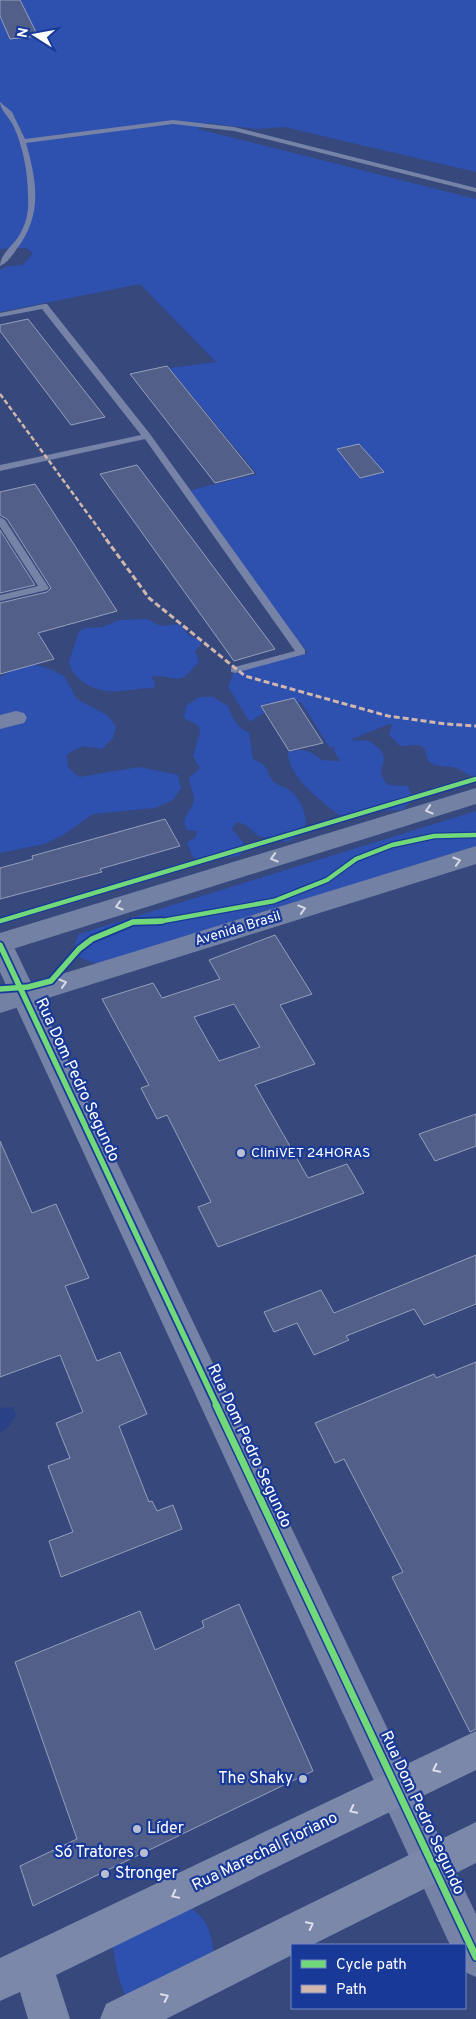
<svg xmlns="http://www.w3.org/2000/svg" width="476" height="2019" viewBox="0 0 476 2019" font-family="Overpass,sans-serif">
<rect width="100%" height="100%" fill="#36487c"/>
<g fill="#2e50ae">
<path d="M 0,0 L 476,0 L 476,172 L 284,127 L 257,129 L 207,123 L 198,129 L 476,199 L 476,778 C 469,776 465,772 459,769 C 446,763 425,772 426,750 L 420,745 L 400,746 L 389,735 L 392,724 L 389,724 L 350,740 L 370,741 C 373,744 379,748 382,752 C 389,764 373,769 388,785 L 408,786 L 413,799 L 402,810 L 361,811 L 340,816 C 322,801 288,778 288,752 C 301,748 311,750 321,760 L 340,761 L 333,749 L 335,746 L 330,748 L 301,702 L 268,710 L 250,722 L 228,687 L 235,670 L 308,653 L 183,492 L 257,474 L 169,368 L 216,362 L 140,284 L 0,312 L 0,270 L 9,266 L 23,265 L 33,253 L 26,248 L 0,249 Z"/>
<path d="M 147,619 L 161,626 L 180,624 L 187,634 L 201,641 L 200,646 L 195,651 L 199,662 C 194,666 189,674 184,677 C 173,682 163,673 151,677 L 155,682 L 154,688 C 126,688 107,699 82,681 C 74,675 71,670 69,662 L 79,632 L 85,628 L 103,627 L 119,620 Z"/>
<polygon points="33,664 50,669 64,676 77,699 107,715 116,726 113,738 102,749 83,746 67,754 68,767 79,777 139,767 178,775 181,788 173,800 155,808 93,814 63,835 44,844 0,853 0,677 12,670"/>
<path d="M 199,697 L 213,697 L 228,706 C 232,718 237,727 249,733 L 253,759 C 272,767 264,771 274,782 C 278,785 284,787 288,789 C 299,797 306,811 306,824 L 296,837 L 288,842 L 258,836 L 246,825 L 237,822 L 232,829 L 243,842 L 244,849 L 239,856 C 225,858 214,853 200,861 L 192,856 L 187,842 L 195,838 L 197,831 L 187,830 C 179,815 193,812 194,799 C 194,791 189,786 189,778 L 200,768 L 193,756 L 200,732 L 199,726 L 184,718 L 186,706 Z"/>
<path d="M 476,811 L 476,846 L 99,964 C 80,960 68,955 79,934 Z"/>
<path d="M 188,1907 C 211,1919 212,1938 214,1960 L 132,2009 C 118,1983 115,1965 112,1937 Z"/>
</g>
<polygon fill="#2a4187" points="13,1407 16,1415 9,1426 0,1433 0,1408"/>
<g fill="#526089" stroke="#959ebb" fill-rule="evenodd">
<polygon points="0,0 20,0 38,36 10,39 0,16"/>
<polygon points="28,319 105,417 71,425 0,331 0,325"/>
<polygon points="167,366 254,473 215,483 130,374"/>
<polygon points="359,444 384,472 360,478 337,449"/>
<polygon points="137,465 275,649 234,661 100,474"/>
<polygon points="35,484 117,611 38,633 54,659 0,674 0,603 47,592 51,588 7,519 0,515 0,492"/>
<polygon points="0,530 35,585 0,593"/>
<polygon points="294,698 323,743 289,751 261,706"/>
<polygon points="165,819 180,846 100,869 102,872 0,899 0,868 33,859 32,856"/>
<path d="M 275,935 L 312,994 L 280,1005 L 315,1064 L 255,1085 L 308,1178 L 347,1164 L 364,1193 L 218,1247 L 198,1207 L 211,1202 L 167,1115 L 157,1119 L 141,1088 L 149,1085 L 102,999 L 153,983 L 162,998 L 220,979 L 209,960 ZM 234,1004 L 260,1047 L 219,1061 L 194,1017 Z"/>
<polygon points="476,1114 476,1146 435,1161 419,1134"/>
<polygon points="0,1141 32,1213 56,1204 89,1278 65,1286 97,1361 120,1352 147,1414 119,1426 149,1502 152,1501 157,1511 173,1505 182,1529 61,1577 49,1541 73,1532 48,1466 70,1458 56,1423 83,1412 60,1355 0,1377"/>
<polygon points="476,1255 476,1304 424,1325 414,1309 346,1336 349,1340 314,1355 297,1323 274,1332 264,1312 321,1290 334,1313"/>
<polygon points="476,1362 476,1729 470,1732 392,1577 403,1572 344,1459 335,1463 315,1423 434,1374 436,1378"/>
<polygon points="239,1604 313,1771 33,1906 20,1866 77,1839 15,1662 140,1611 155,1650 204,1627 202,1621"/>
</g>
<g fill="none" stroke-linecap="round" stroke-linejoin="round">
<g fill="#7682a6" fill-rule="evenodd">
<path d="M 0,102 L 12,112 L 25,139 L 173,120 L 234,127 L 476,188 L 476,192 L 234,131 L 173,124 L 26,143 C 37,182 43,215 16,250 C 12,256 7,263 0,266 C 0,254 14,245 20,234 C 27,222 29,210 28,197 C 28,173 23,146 13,125 C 9,117 0,110 0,102 Z"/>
<polygon points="44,304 47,304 150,434 305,650 305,654 235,673 231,672 231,668 295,651 145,439 0,471 0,465 141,435 42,309 0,317 0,313"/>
<polygon points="0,517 5,520 49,588 47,590 0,601 0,595 38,586 0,527"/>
</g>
<g fill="#7682a6" fill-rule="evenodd">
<polygon points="16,711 24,713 27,718 24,723 0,729 0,715"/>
<polygon points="0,936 9,938 13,945 476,1914 476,1977 465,1972 465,1945 450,1945 0,972"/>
</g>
<g fill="#7b88aa" fill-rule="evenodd">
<polygon points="476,1731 476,1770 56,1975 70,2019 28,2019 20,1992 0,2001 0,1958"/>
<polygon points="476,1822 476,1863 312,1945 292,1945 292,1955 166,2019 100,2019 106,2004"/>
</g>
<g fill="#7381a5" fill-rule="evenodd">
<polygon points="476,788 476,804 0,953 0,933"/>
<polygon points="476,846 476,864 0,1013 0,993"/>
</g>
<polyline stroke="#d1b7ad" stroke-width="2.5" stroke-dasharray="5 2.5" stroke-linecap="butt" points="0,394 107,540"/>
<polyline stroke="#d1b7ad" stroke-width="3" stroke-dasharray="6 3" stroke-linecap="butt" points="106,539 149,598 245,676 388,716 446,724 476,726"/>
<defs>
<g id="cycleway-far2">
<polyline points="0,921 476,779"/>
<polyline points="132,922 157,922 274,901 327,880 356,859 392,845 434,836 476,835"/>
</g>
<g id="cycleway-far1">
<polyline points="0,945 217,1406"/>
<polyline points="0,989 28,987 51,981 79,949 92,939 133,922 162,921"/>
</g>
<polyline id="cycleway" points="216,1405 476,1957"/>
</defs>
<use href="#cycleway-far2" stroke="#193999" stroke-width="7"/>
<use href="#cycleway-far1" stroke="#193999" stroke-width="9"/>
<use href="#cycleway" stroke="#193999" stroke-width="10"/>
<use href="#cycleway-far2" stroke="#71d979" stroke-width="4.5"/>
<use href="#cycleway-far1" stroke="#71d979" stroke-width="5.5"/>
<use href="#cycleway" stroke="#71d979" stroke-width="7"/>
</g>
<defs><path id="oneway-chevron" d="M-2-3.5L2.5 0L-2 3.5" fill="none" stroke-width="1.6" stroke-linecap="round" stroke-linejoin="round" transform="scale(1.25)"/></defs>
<g stroke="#d5d9e4">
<use href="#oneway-chevron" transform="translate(429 810) rotate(163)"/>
<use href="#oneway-chevron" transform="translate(274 858) rotate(163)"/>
<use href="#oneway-chevron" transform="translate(457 861) rotate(-17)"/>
<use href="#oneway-chevron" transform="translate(119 906) rotate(163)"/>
<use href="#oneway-chevron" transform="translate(302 909) rotate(-17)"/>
<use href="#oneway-chevron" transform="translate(63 983) rotate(-17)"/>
</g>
<g stroke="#dee1ea">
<use href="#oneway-chevron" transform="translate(436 1769) rotate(154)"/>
<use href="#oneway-chevron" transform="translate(353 1810) rotate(154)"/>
<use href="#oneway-chevron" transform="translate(175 1895) rotate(154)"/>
<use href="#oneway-chevron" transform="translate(310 1925) rotate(-26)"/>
<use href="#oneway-chevron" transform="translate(165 1997) rotate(-26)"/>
</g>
<g fill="#b9bfd1" stroke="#193999" stroke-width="2">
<circle cx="241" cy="1153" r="5"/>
<circle cx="303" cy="1779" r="5"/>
<circle cx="137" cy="1829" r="5"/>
<circle cx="144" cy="1853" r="5"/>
<circle cx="105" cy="1874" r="5"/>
</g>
<g text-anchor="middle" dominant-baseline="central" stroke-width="4.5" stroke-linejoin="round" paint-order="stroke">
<g font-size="14" fill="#fff" stroke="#193999">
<text transform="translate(238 929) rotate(-17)">Avenida Brasil</text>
</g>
<g font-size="14" fill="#fff" stroke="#193999" text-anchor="start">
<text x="251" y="1153">CliniVET 24HORAS</text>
</g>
<g font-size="16" fill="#fff" stroke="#193999">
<text transform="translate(77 1080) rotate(65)">Rua Dom Pedro Segundo</text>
<text transform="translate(249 1446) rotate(65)">Rua Dom Pedro Segundo</text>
<text transform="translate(422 1813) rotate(65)">Rua Dom Pedro Segundo</text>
<text transform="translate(265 1852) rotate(-26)">Rua Marechal Floriano</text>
</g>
<g font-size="16" fill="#fff" stroke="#193999" text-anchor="end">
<text x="293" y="1779">The Shaky</text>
<text x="147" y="1829" text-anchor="start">Líder</text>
<text x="134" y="1853">Só Tratores</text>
<text x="115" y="1874" text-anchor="start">Stronger</text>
</g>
</g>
<rect x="291" y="1944" width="175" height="65" fill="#193999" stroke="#7588c2"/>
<rect x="301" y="1960" width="25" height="8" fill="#71d979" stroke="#7588c2"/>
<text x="336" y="1969" font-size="15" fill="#ffffff">Cycle path</text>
<rect x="301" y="1985" width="25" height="8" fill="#d1b7ad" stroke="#7588c2"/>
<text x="336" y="1994" font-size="15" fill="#ffffff">Path</text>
<g transform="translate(35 35) rotate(281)" stroke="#193999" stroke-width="4" paint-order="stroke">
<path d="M0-4L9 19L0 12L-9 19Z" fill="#ffffff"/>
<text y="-8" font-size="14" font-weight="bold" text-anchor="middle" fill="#ffffff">N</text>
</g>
</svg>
